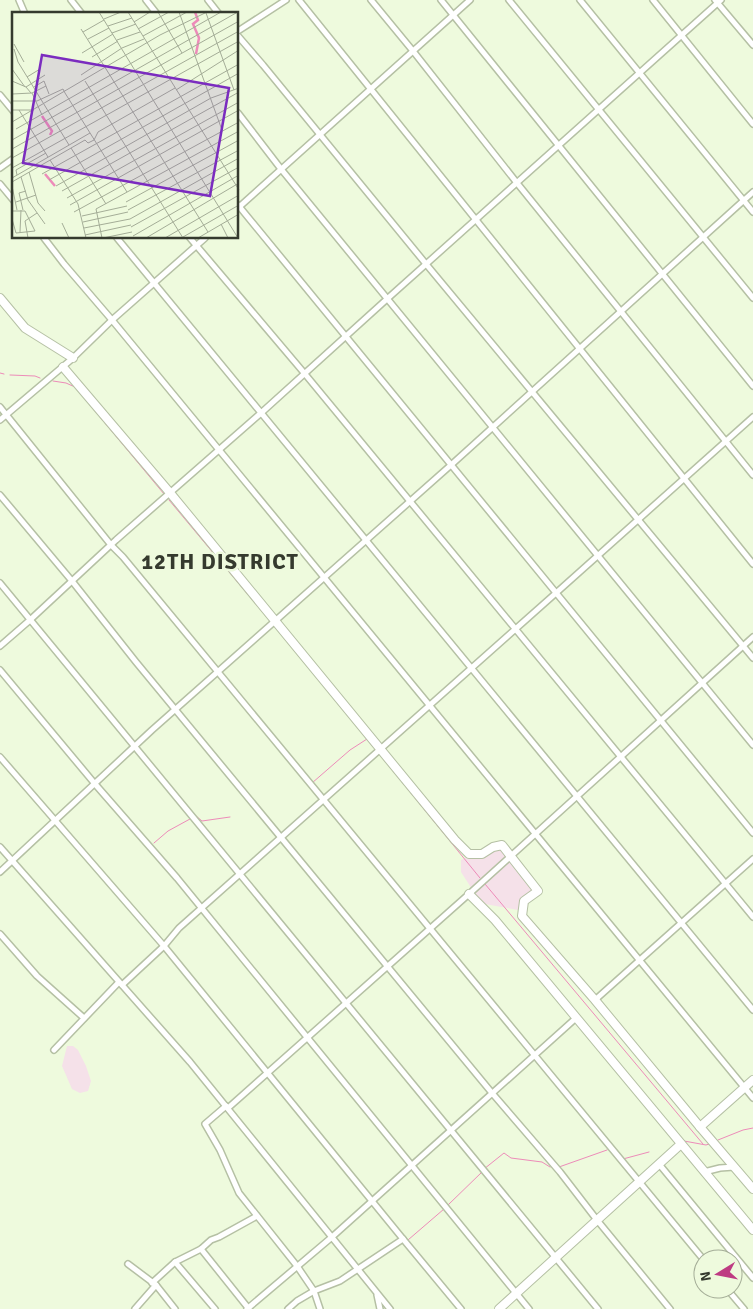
<svg xmlns="http://www.w3.org/2000/svg" width="753" height="1309" viewBox="0 0 753 1309" font-family="Signika,sans-serif">
<rect width="100%" height="100%" fill="#eefadd"/>
<g fill="#f5e1e9">
<path d="M 502,848 L 534,891 L 518,910 L 479,903 L 470,886 L 461,872 L 461,860 C 468,856 475,858 482,856 C 490,853 492,849 502,848 Z"/>
<polygon points="67,1046 73,1046 78,1050 86,1066 91,1081 88,1091 80,1093 72,1089 62,1066"/>
</g>
<g fill="none" stroke-linecap="round" stroke-linejoin="round">
<g stroke="#ed8bb9" stroke-width="1">
<polyline points="0,373 4,374"/>
<polyline points="10,375 35,376 40,378"/>
<polyline points="53,381 66,383 75,387 164,494"/>
<polyline points="169,500 270,621"/>
<polyline points="275,627 375,749"/>
<polyline points="380,755 480,878"/>
<polyline points="312,783 350,750 367,739"/>
<polyline points="194,817 196,816 202,821 230,817"/>
<polyline points="154,843 168,831 190,819"/>
<polyline points="485,884 703,1144"/>
<polyline points="718,1140 743,1130 753,1128"/>
<polyline points="684,1141 706,1145 709,1144"/>
<polyline points="623,1159 649,1152"/>
<polyline points="559,1167 607,1150"/>
<polyline points="484,1169 504,1153 511,1158 542,1162 550,1167"/>
<polyline points="447,1206 482,1172"/>
<polyline points="408,1240 444,1209"/>
</g>
<defs>
<g id="street">
<polyline points="19,0 25,14"/>
<polyline points="71,0 82,14"/>
<polyline points="146,0 157,14"/>
<polyline points="208,0 219,14"/>
<polyline points="299,0 753,564"/>
<polyline points="371,0 413,51 517,183 753,475"/>
<polyline points="441,0 753,386"/>
<polyline points="509,0 753,298"/>
<polyline points="580,0 753,212"/>
<polyline points="653,0 753,124"/>
<polyline points="715,0 753,45"/>
<polyline points="238,31 286,0"/>
<polyline points="238,36 263,65 426,264 753,658"/>
<polyline points="0,95 14,112"/>
<polyline points="238,113 281,169 753,745"/>
<polyline points="0,168 14,158"/>
<polyline points="0,184 14,201"/>
<polyline points="238,205 753,833"/>
<polyline points="238,208 470,0"/>
<polyline points="44,238 64,264 112,320 753,1098"/>
<polyline points="117,238 753,1010"/>
<polyline points="190,238 305,374 753,917"/>
<polyline points="0,407 111,545 123,557 703,1259"/>
<polyline points="0,420 73,358 112,320 205,238"/>
<polyline points="0,495 72,581 136,662 492,1093 560,1172 597,1220 670,1309"/>
<polyline points="0,583 598,1309"/>
<polyline points="0,646 30,620 116,540 261,413 387,299 721,0"/>
<polyline points="0,670 95,784 177,878 529,1309"/>
<polyline points="0,757 164,946 403,1239 461,1309"/>
<polyline points="0,847 190,1062 390,1309"/>
<polyline points="0,872 152,730 451,465 753,192"/>
<polyline points="0,934 37,976 84,1018"/>
<polyline points="122,985 164,946 179,928 556,593 753,417"/>
<polyline points="595,1000 753,859"/>
<polyline points="54,1050 119,982"/>
<polyline points="226,1106 205,1124 220,1150 239,1193 297,1266 314,1291 320,1309"/>
<polyline points="228,1108 469,894 753,637"/>
<polyline points="659,1164 753,1278"/>
<polyline points="704,1172 720,1168 734,1167"/>
<polyline points="201,1249 249,1309"/>
<polyline points="128,1264 156,1285 175,1309"/>
<polyline points="152,1283 175,1262"/>
<polyline points="727,1289 744,1309"/>
<polyline points="377,1295 380,1309"/>
<polyline points="135,1309 156,1285"/>
<polyline points="215,1309 175,1262 201,1249 211,1240 219,1237 257,1216"/>
<polyline points="247,1309 332,1237 576,1018"/>
<polyline points="288,1309 297,1301 314,1291 340,1281 403,1239"/>
</g>
<g id="secondary">
<polyline points="0,298 25,328 73,358"/>
<polyline points="63,367 171,494 455,840 469,854 482,854 493,847 502,845 538,891 524,901 522,916 595,1000 700,1127 753,1189"/>
<polyline points="469,894 495,920 753,1230"/>
<polyline points="700,1127 753,1080"/>
<polyline points="499,1309 681,1144"/>
</g>
</defs>
<use href="#street" stroke="#b5c0a4" stroke-width="8"/>
<use href="#secondary" stroke="#b5c0a4" stroke-width="10"/>
<use href="#street" stroke="#fff" stroke-width="5"/>
<use href="#secondary" stroke="#fff" stroke-width="8"/>
</g>
<g text-anchor="middle" dominant-baseline="central" stroke-width="5" stroke-linejoin="round" paint-order="stroke">
<g font-size="22" font-weight="bold" letter-spacing="1" fill="#353a2e" stroke="#eefadd">
<text x="220" y="561">12TH DISTRICT</text>
</g>
</g>
<g transform="translate(12 12)">
<rect width="226" height="226" fill="#eefadd"/>
<path fill="none" stroke="#ed8bb9" stroke-width="2.5" d="M 183,0 L 186,8 L 181,12 L 187,26 L 184,42M 30,104 L 40,119 L 38,123M 33,162 L 43,174"/>
<path fill="none" stroke="#a4ad97" stroke-width="1" d="M 87,0 L 226,226M 116,0 L 227,178M 146,0 L 170,41M 167,0 L 210,118M 194,1 L 222,78M 92,7 L 109,0M 122,10 L 138,0M 96,14 L 120,6M 69,17 L 196,220M 126,17 L 157,0M 71,20 L 92,8M 100,21 L 124,12M 131,24 L 175,0M 76,27 L 97,16M 105,28 L 128,20M 2,32 L 12,50M 2,37 L 6,50 L 57,133M 70,41 L 101,22M 80,45 L 106,29M 0,57 L 13,75M 69,63 L 110,36 L 132,27M 15,65 L 28,57M 0,69 L 14,75 L 19,81M 73,69 L 171,226M 14,75 L 33,63M 22,75 L 32,69 L 37,82M 164,78 L 227,38M 20,81 L 30,103M 53,81 L 115,180M 0,82 L 20,81 L 34,74M 0,89 L 25,89 L 51,77 L 53,81M 0,98 L 22,98M 7,98 L 36,145M 0,110 L 148,23 L 195,0M 4,117 L 209,0M 0,128 L 224,1M 59,136 L 94,192M 0,137 L 227,9M 0,146 L 227,19M 38,148 L 66,192 L 74,226M 0,156 L 227,29M 17,160 L 26,191 L 33,199M 30,162 L 227,52M 5,163 L 4,158 L 34,141M 9,165 L 16,188 L 33,212M 0,166 L 78,121M 37,168 L 227,61M 0,170 L 73,128 L 76,131 L 82,128 L 86,120 L 163,76M 0,174 L 5,198M 44,174 L 199,86 L 227,76M 50,179 L 227,80M 55,186 L 227,90M 4,190 L 24,183M 114,190 L 227,128M 58,193 L 227,98M 11,198 L 7,181 L 14,179M 116,198 L 227,138M 0,199 L 13,199 L 23,219M 62,200 L 227,110M 70,204 L 115,194M 0,207 L 4,221 L 23,219M 71,210 L 116,200M 50,211 L 57,226M 209,212 L 216,226M 119,215 L 227,155M 72,216 L 118,207 L 227,146M 8,220 L 9,198M 73,223 L 119,213M 121,224 L 227,163M 171,225 L 227,193M 16,226 L 13,209 L 25,201M 90,226 L 84,197 L 227,119M 91,226 L 120,220M 134,226 L 227,171M 153,226 L 227,183M 186,226 L 227,202"/>
<path fill="#7b2cbf" fill-opacity="0.15" stroke="#7b2cbf" stroke-width="2.5" d="M 30,43 L 217,76 L 198,184 L 11,151 Z"/>
<rect width="226" height="226" fill="none" stroke="#353a2e" stroke-width="2.5"/>
</g>
<g transform="translate(718 1274) rotate(260)"><circle r="24" fill="#eefadd" stroke="#a4ad97"/>
<path d="M0-4L9 19L0 12L-9 19Z" fill="#be3b82"/>
<text y="-8" font-size="14" font-weight="bold" text-anchor="middle" fill="#353a2e">N</text>
</g>
</svg>
